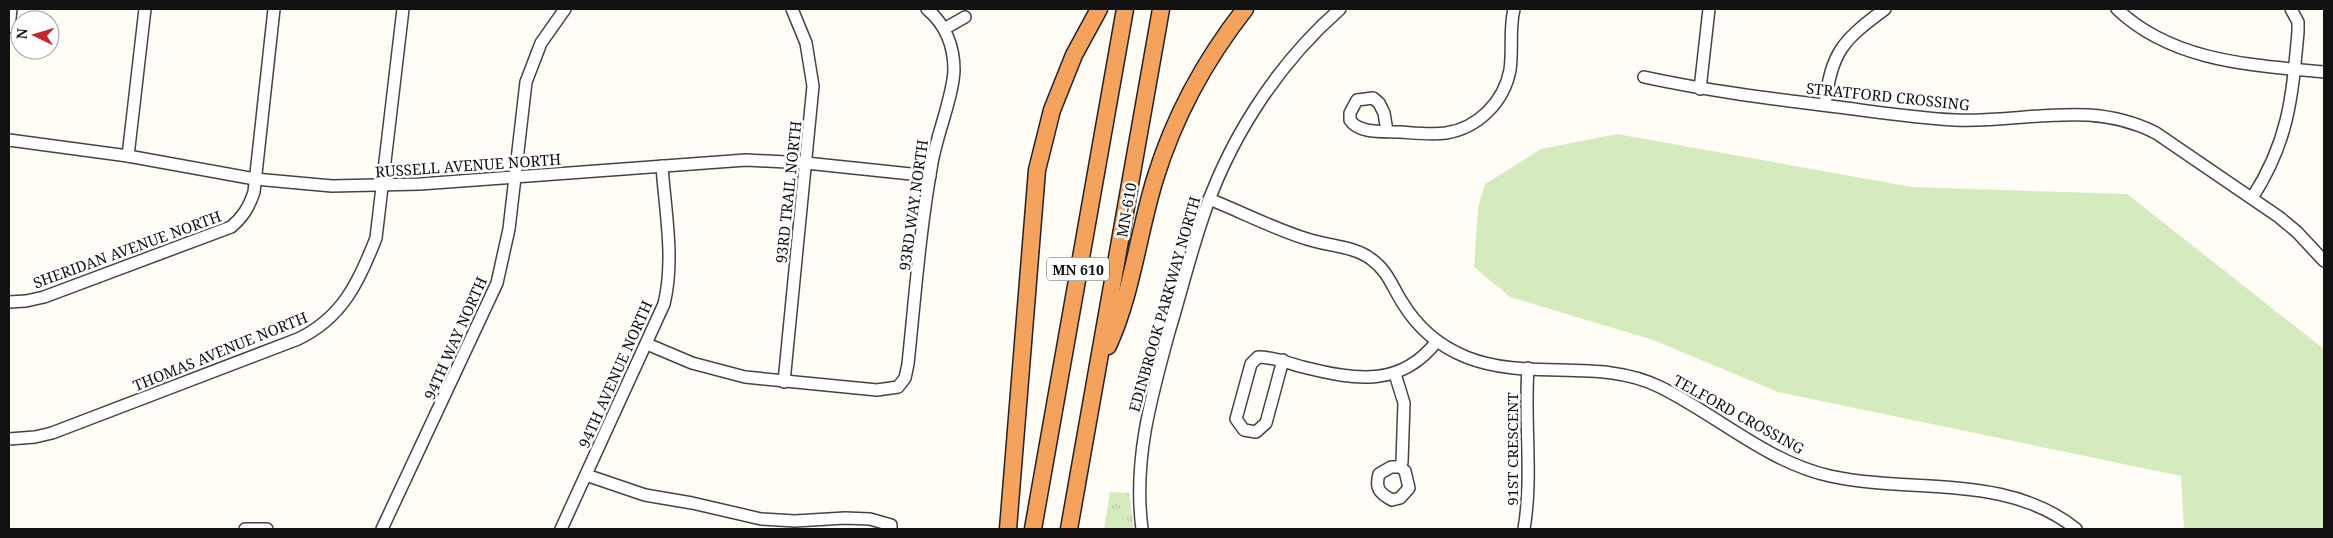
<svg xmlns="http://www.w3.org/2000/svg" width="2333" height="538" viewBox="0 0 2333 538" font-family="'Noto Serif',serif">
<defs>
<pattern id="park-tufts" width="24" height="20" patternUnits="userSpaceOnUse" patternTransform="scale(1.25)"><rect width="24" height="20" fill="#d5ebbd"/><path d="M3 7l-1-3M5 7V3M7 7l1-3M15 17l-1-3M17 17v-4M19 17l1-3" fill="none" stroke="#b6c8a1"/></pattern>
</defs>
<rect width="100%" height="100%" fill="#fffdf5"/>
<polygon fill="#d5ebbd" points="1617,134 1912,187 2127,194 2324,349 2324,529 2184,529 2181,476 1778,392 1653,340 1510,297 1474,267 1478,208 1485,184 1541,149"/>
<polygon fill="url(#park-tufts)" points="1110,492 1129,493 1134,529 1104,529"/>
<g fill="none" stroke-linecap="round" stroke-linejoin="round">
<defs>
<g id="minor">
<path d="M 2117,9 C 2173,62 2251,65 2324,72"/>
<polyline points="9,27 11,9"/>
<polyline points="944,29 965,17"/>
<path d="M 1644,77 C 1708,91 1773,99 1838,107 C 1877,112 1916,118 1955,120 C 2025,123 2089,99 2156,133 L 2279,217 L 2297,232 L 2324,261"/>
<polyline points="1700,89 1709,9"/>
<path d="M 1825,105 C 1831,52 1843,40 1885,9"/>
<path d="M 1387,131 L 1384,113 L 1379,103 L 1373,98 L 1357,100 L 1350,113 L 1350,120 C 1359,134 1384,131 1400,132 C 1415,133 1431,135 1446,133 C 1478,128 1504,102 1510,70 C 1513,50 1509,29 1514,9"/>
<polyline points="9,140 128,156 255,179 332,186 420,184 746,160 806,163 930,176"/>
<polyline points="128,156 145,9"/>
<path d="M 2252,198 C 2289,141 2292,97 2298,32 L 2298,22 L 2291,9"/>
<path d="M 1209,199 C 1242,212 1274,229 1307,239 C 1328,246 1354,246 1371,259 C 1387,270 1392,286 1402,302 C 1417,327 1439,346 1466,357 C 1528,382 1600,357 1660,387 C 1717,415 1767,462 1830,476 C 1912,494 2007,473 2076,529"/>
<path d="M 9,302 L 26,301 L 44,297 L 231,227 C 243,217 249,207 254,192 L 274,9"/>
<path d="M 647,344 L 692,363 L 745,377 L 877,390 L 898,387 L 905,378 L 908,364 C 915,297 920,229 932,163 C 937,134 953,97 954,70 C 954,46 945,24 927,9"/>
<path d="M 1283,360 L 1266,423 L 1256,432 L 1244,430 L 1236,419 L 1251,364 L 1258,357 C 1275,357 1287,363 1303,367 C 1355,380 1401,388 1437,341"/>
<path d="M 1395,374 L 1404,403 L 1402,462 L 1400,467 L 1391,467 L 1379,474 C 1375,488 1379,493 1392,500 L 1400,498 L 1409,488 L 1405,471 L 1400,467"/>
<polyline points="784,382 813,86 806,43 792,9"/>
<path d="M 9,439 L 35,437 L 52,433 L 298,339 C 342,318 359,282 376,238 L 403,9"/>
<polyline points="586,475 645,495 692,503 761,519 795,521 845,518 870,519 891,525 891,529"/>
<polyline points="245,529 267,529"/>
<polyline points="382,529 497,283 509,229 526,82 541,43 565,9"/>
<path d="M 561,529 L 664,304 C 675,259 665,211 662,166"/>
<path d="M 1142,529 C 1133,460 1151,398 1169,332 C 1180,296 1189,259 1201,223 C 1227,142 1276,65 1340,9"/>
<path d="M 1524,529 C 1533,476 1524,422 1528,368"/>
</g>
<g id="highway">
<path d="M 1108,346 C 1132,294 1138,234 1155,179 C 1174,117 1205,60 1245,9"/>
<polyline points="1008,529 1037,170 1052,110 1074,55 1099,9"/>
<polyline points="1033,529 1125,9"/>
<polyline points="1069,529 1161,9"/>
</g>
</defs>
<use href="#minor" stroke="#444" stroke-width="14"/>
<use href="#highway" stroke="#222" stroke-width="19"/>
<use href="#minor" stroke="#fff" stroke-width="11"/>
<use href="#highway" stroke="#f5a25d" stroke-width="16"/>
</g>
<g text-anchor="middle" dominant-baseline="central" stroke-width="5" stroke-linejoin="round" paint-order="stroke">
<rect fill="#fff" stroke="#585858" stroke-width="1" x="1047" y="257.5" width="62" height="23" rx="4"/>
<g font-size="14" font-weight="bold" fill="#111">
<text x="1078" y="269">MN 610</text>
</g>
<g font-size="15" fill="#111" stroke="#fff">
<text transform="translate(1888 96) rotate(6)">STRATFORD CROSSING</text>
<text transform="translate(468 165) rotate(-4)">RUSSELL AVENUE NORTH</text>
<text transform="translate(788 192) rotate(-84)">93RD TRAIL NORTH</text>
<text transform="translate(913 205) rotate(-82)">93RD WAY NORTH</text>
<text transform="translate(1126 210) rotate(-80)">MN-610</text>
<text transform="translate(127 249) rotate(-20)">SHERIDAN AVENUE NORTH</text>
<text transform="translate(1164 304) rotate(-74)">EDINBROOK PARKWAY NORTH</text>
<text transform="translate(455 338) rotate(-66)">94TH WAY NORTH</text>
<text transform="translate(220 351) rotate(-22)">THOMAS AVENUE NORTH</text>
<text transform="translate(615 374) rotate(-66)">94TH AVENUE NORTH</text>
<text transform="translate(1739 414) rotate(29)">TELFORD CROSSING</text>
<text transform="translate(1512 449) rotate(-90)">91ST CRESCENT</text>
</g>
</g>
<rect width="2333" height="538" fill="none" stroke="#111111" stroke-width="20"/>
<g transform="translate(35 35) rotate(275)"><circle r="24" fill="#ffffff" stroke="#a0a0a0"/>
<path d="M0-4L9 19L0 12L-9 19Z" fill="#c4262e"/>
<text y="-8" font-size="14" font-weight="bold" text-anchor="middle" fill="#111111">N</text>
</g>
</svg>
